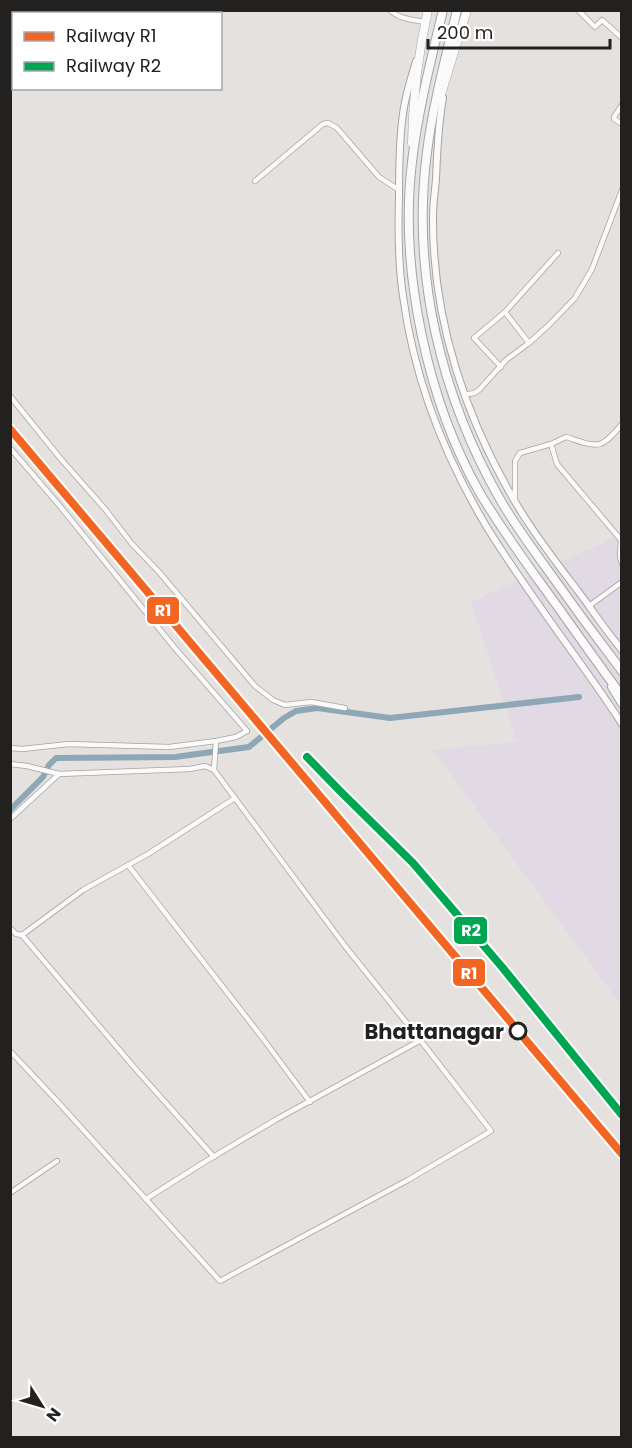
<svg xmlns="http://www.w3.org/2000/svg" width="632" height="1448" viewBox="0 0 632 1448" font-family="Poppins,sans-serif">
<rect width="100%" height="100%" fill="#e4e1df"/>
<polygon fill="#e1d9e3" points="621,535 621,1005 433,750 517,742 471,602"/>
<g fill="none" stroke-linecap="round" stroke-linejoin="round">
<polyline stroke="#8ca8b7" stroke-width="6" points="10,810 43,777 49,765 56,758 175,757 249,747 284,718 296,711 317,708 390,718 579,697"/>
<defs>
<g id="minor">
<polyline points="48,10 49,14"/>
<path d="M 390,10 C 399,19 413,20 425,22"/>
<polyline points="578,10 595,27 602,20 622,38"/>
<polyline points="622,105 614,117 614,119 622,124"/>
<polyline points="255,181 323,124 328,123 337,128 379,177 399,190"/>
<polyline points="505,312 529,343"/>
<polyline points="501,367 474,338 505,312 558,253"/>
<polyline points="464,395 474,393 479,390 506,360 529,343 550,324 575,298 592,269 622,190"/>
<polyline points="10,396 60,458 105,509 132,544 159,572 255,686 273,700 285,705 311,702 345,708"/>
<polyline points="551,444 557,464 621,540 620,557 622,564"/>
<polyline points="10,448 59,505 174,647 247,731 236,737 216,741 169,747 69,744 22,749 10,748"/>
<path d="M 515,499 L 515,461 L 520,453 L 551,444 L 566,437 C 598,447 600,451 622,424"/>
<polyline points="589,606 622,582"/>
<polyline points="10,764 27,766 59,774 190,769 205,766 214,770 345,946 414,1032 491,1131 408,1180 220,1281 58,1102 10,1051"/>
<polyline points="214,770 216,741"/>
<polyline points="10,819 59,774"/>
<polyline points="128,865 261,1036 310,1102"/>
<polyline points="10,928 16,934 22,935 133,1066 214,1157"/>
<polyline points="22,935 83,890 148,854 235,798"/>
<polyline points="10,1193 57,1161"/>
<polyline points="146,1199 203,1163 277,1119 421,1040"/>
</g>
<g id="tertiary">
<path d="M 416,61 C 411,79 405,96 403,114 C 399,141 399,169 399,196 C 398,229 398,263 403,296 C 414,378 445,458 488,529 C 516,574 547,617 578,660 C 593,681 608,702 622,724"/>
<path d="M 443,98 C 438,125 437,152 436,179 C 435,191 433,204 433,216 C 432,320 466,421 520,510 C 537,538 558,565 578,591 C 593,611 606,631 622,650"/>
<polyline points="611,687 622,705"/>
</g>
<g id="primary">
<polyline points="439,101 467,10"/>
<path d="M 412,143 C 413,98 418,54 428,10"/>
</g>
<g id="trunk">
<path d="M 443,10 C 431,60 418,110 412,162 C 399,268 427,402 481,495 C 500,526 521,556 542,585 C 569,622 595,660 622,696"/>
<path d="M 457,10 C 446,57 433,104 427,152 C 411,273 441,397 501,501 C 515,525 531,547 547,569 C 571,603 596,637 622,671"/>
</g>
</defs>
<use href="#minor" stroke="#a6a4a2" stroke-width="6"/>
<use href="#tertiary" stroke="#a6a4a2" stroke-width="8"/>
<use href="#primary" stroke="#a6a4a2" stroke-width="9"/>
<use href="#trunk" stroke="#a6a4a2" stroke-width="10"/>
<use href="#minor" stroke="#fbfafa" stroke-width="4.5"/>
<use href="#tertiary" stroke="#fbfafa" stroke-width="6"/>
<use href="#primary" stroke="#fbfafa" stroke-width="8"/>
<use href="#trunk" stroke="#fbfafa" stroke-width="8"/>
<defs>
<polyline id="rail-1" points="10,429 622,1154"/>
<polyline id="rail-2" points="307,757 340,791 413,863 502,967 622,1115"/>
</defs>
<use href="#rail-1" stroke="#fff" stroke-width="12"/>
<use href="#rail-2" stroke="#fff" stroke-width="12"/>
<use href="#rail-1" stroke="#f26522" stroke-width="8"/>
<use href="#rail-2" stroke="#00a651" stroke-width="8"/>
</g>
<circle fill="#fff" stroke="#232120" stroke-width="3" cx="518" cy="1031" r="8"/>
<g text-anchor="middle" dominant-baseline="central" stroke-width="4.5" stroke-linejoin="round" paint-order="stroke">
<g font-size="21" font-weight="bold" fill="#232120" stroke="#fff" text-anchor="end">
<text x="504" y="1031">Bhattanagar</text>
</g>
</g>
<g stroke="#fff" stroke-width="2">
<rect x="146" y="596" width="34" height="29" rx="6" fill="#f26522"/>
<rect x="453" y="916" width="35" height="29" rx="6" fill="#00a651"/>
<rect x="452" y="958" width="34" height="29" rx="6" fill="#f26522"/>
</g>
<g font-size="16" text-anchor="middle" font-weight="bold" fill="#fff">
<text x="163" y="616">R1</text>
<text x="471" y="936">R2</text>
<text x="469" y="979">R1</text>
</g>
<rect width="632" height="1448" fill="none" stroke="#232120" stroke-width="24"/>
<rect x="12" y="12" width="210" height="78" fill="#ffffff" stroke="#a7a6a6" stroke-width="1.5"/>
<rect x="24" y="32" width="30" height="9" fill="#f26522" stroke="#a7a6a6" stroke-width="1.5"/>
<text x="66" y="42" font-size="18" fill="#232120">Railway R1</text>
<rect x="24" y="62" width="30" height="9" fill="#00a651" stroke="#a7a6a6" stroke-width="1.5"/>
<text x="66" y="72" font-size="18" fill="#232120">Railway R2</text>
<g transform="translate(42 1406) rotate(127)" stroke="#ffffff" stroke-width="4.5" paint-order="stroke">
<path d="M0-4.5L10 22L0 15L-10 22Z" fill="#232120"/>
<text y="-9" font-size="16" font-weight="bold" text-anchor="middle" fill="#232120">N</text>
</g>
<path d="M428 39v9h182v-9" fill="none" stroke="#232120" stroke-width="3"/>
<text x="437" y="39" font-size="18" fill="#232120" stroke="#ffffff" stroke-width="4.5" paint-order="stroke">200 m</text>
</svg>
